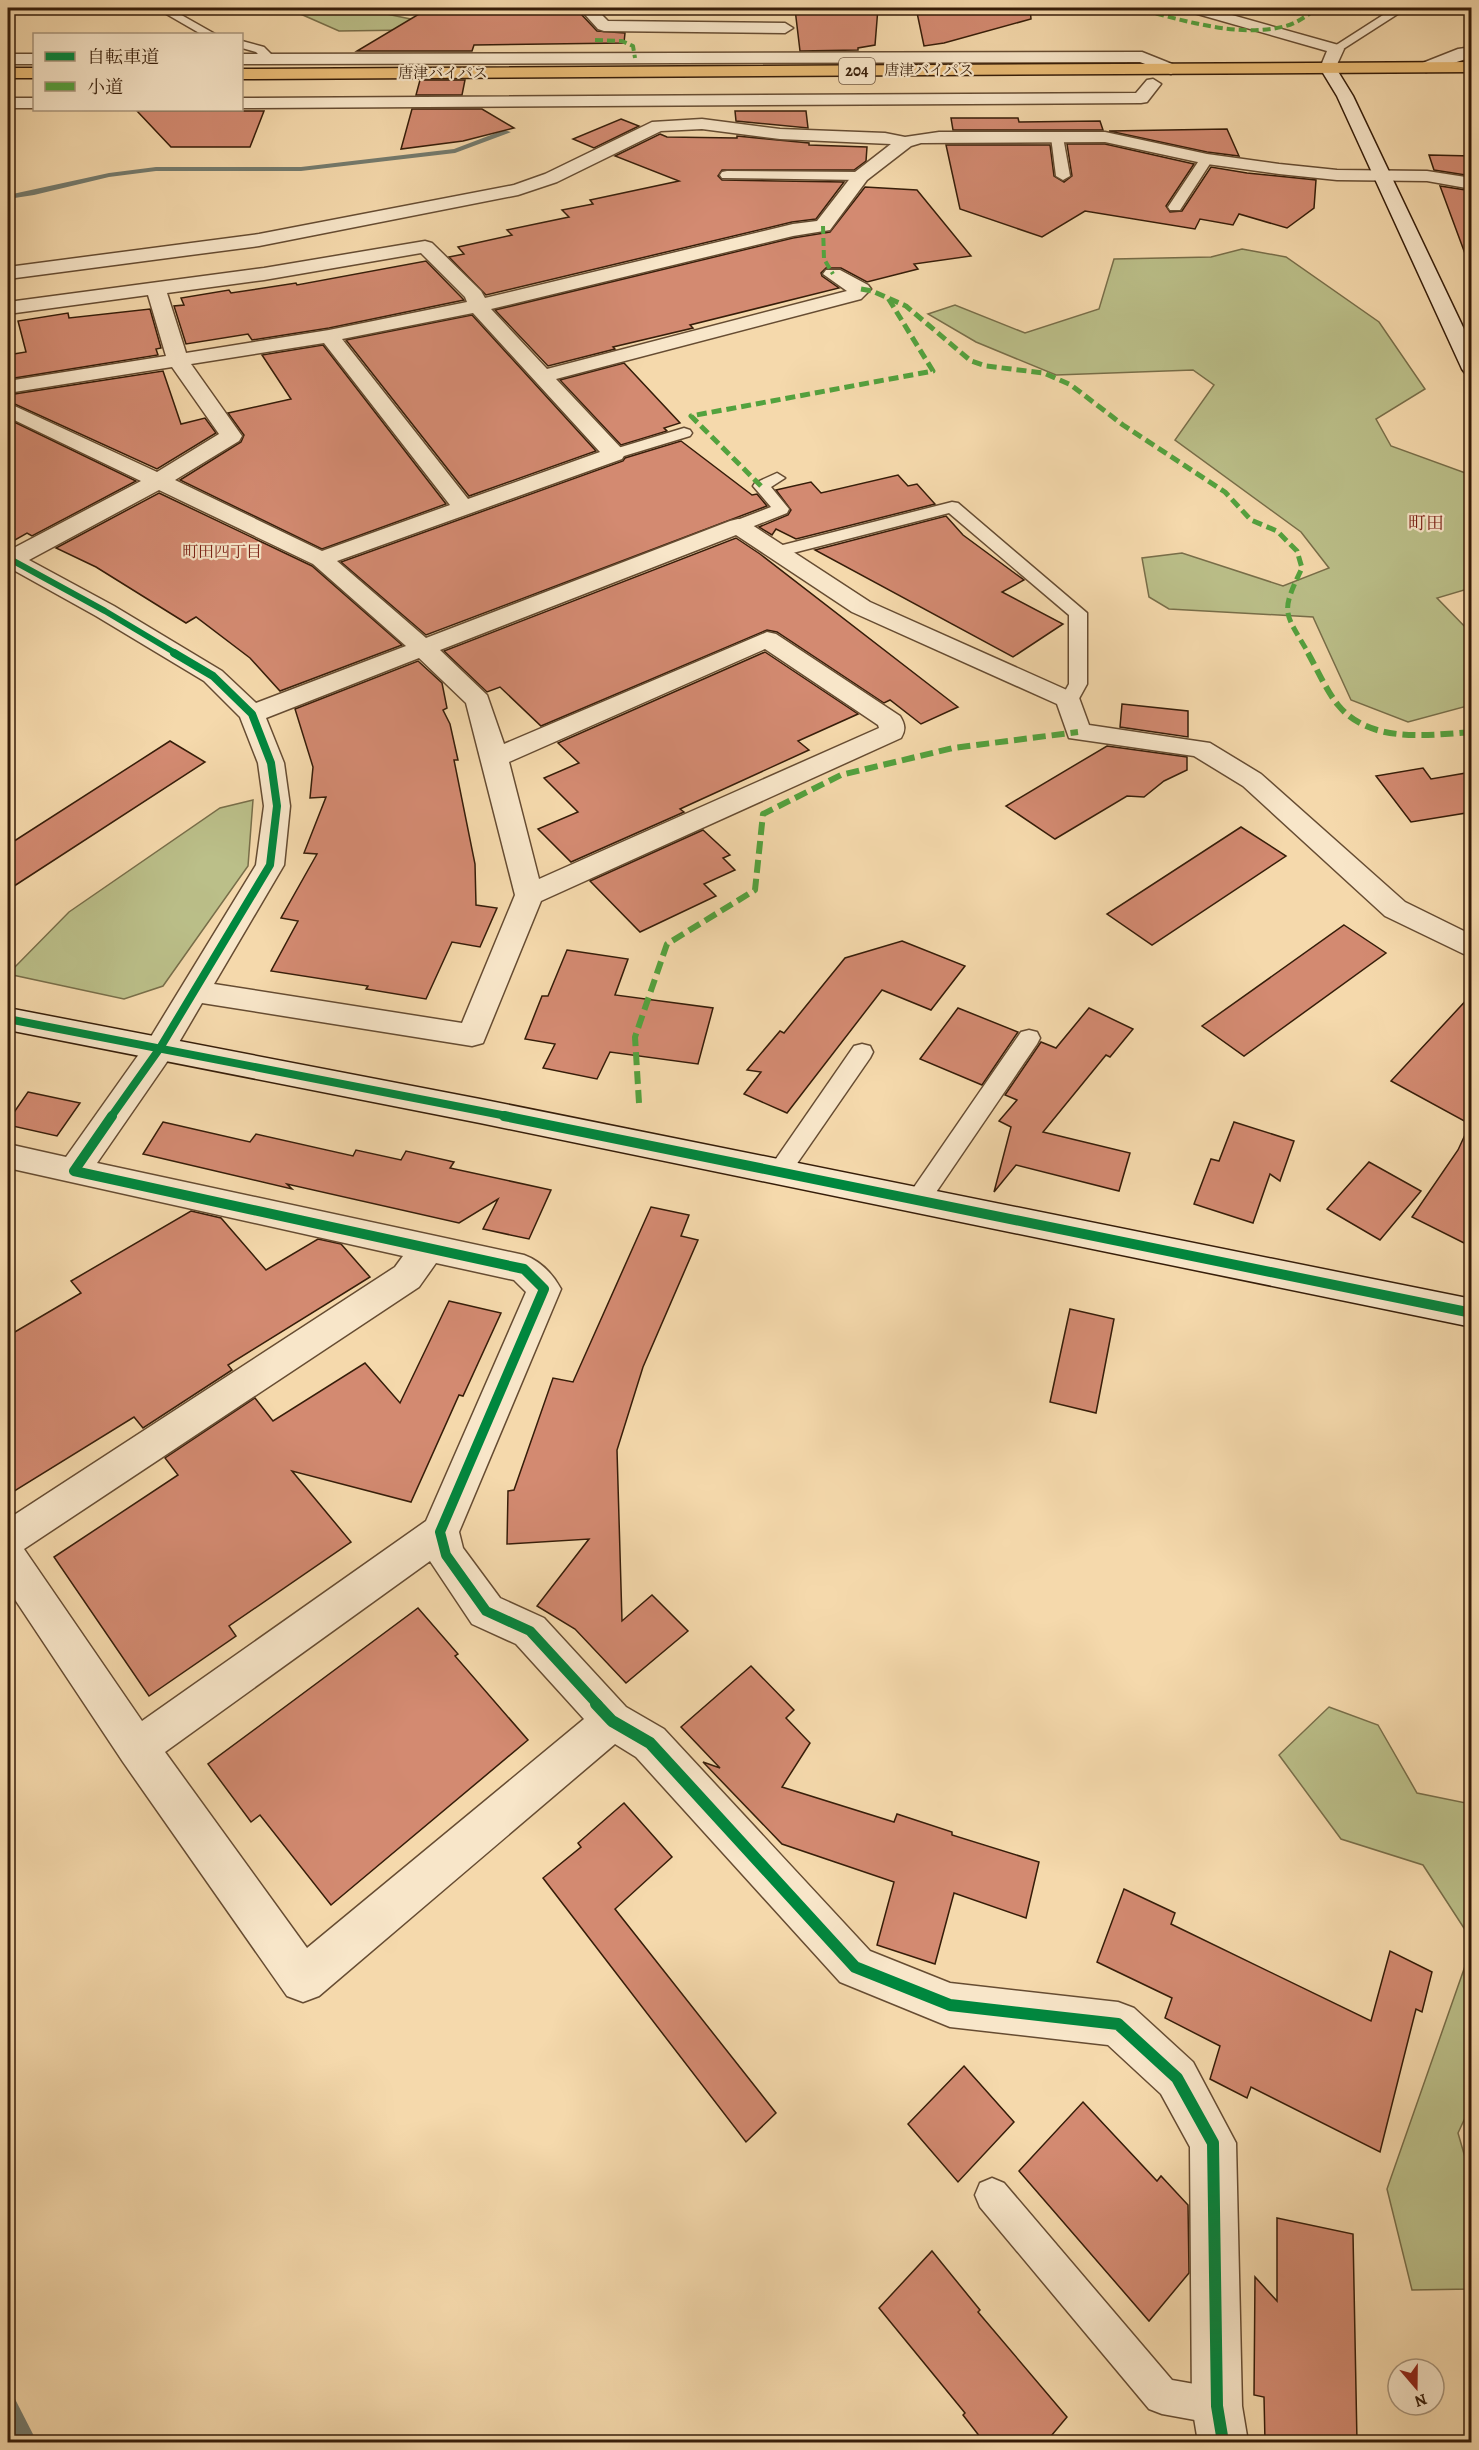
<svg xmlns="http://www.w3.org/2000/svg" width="1479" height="2450" viewBox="0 0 1479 2450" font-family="Alegreya,'Noto Serif JP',serif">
<rect width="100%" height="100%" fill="#f5d9ac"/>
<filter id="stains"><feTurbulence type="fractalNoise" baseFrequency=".00333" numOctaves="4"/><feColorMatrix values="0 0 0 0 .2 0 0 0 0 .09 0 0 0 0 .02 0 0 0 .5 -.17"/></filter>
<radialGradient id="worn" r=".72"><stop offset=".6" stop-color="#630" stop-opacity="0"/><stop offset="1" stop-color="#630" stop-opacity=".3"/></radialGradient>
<g fill="#bbbf89" stroke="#786e49" stroke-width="1.5">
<polygon points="292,8 358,8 420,21 410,30 339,31 296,12"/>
<polygon points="1242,249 1286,257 1379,322 1425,389 1376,419 1391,446 1471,475 1471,588 1437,598 1471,633 1471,705 1408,722 1351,700 1313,617 1169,609 1149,597 1142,558 1182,553 1283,586 1329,568 1301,532 1175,440 1214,385 1193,370 1056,375 976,342 928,314 955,305 1025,333 1099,309 1114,259 1211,257"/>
<polygon points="253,800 248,866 163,986 124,999 8,974 69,912 220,808"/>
<polygon points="1329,1707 1378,1725 1417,1793 1471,1804 1471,1939 1423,1865 1341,1839 1279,1755"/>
<polygon points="1471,1949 1471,2105 1458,2133 1471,2178 1471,2289 1412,2290 1387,2189"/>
</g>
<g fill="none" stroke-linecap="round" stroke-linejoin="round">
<g fill="#747b6e" fill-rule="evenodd">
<polygon points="504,130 511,132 455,153 301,171 156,171 109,177 34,195 8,199 8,195 109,173 156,167 301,167 454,149"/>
<polygon points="8,2396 15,2399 37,2442 16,2442 8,2426"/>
</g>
</g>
<g fill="#d38a71" stroke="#361d09" stroke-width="1.5">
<polygon points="429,8 499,8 580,13 597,31 625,33 624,43 474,45 472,51 357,51"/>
<polygon points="878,8 875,45 858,48 858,50 800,51 795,9"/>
<polygon points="916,8 1030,8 1031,19 944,43 924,46"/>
<polygon points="420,80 465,80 462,95 416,95"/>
<polygon points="412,109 482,109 514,128 463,141 401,149"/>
<polygon points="137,111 264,111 250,147 171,147"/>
<polygon points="735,111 806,111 808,128 736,121"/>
<polygon points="951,118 1018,118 1019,122 1100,121 1103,130 953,130"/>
<polygon points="621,119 639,126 594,148 573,139"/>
<polygon points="1227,129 1239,156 1207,152 1109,131"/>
<polygon points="660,134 667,137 737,138 737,136 809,143 809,145 867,147 866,161 854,170 722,170 718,176 722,180 844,182 816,219 792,222 486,295 449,257 464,254 458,247 512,235 507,230 569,217 562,210 593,204 590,200 679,181 615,156"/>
<polygon points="1067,144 1105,144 1194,164 1166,206 1170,212 1182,211 1211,167 1247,173 1316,180 1314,208 1287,228 1239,214 1233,225 1200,219 1195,229 1085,211 1042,237 960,209 946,145 1050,145 1054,176 1064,182 1072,176"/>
<polygon points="1429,155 1472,156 1472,176 1434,170"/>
<polygon points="1440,186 1472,191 1472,258 1467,259"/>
<polygon points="865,187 917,190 971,256 914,264 918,269 867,282 841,268 826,268 821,273 822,276 839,288 690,325 693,328 613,347 615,349 548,366 495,310 793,238 830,232"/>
<polygon points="426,261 464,300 329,328 252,340 248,334 186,344 174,306 184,305 181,298 229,290 231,293 296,283 297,285"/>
<polygon points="150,309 161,348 156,349 158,355 8,379 8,355 26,352 18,321 68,313 69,318"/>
<polygon points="472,315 596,451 469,496 346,340"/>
<polygon points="323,345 446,504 322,549 180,480 241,442 244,435 228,413 291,399 262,355"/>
<polygon points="624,363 680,423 664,428 667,431 621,445 560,380"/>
<polygon points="163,371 181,424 205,418 216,433 157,469 8,401 8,395"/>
<polygon points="8,419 136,481 32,536 27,533 8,544"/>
<polygon points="681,441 752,495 757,494 767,506 426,635 341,562 623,461 625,458"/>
<polygon points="898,475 908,486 917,484 935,504 796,539 776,529 772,535 759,527 788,515 791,510 776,490 811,482 821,493"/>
<polygon points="159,493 312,566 402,645 280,691 250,658 196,617 186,623 96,567 56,548"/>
<polygon points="946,516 963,535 1024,580 1002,592 1063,624 1013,657 815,550"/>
<polygon points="736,538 760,554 958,707 921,724 890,700 884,703 777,632 767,630 541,726 500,687 487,692 444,651"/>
<polygon points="765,652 858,714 798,741 809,750 680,809 684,812 571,862 538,829 578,812 544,778 579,763 558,743"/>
<polygon points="418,661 442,683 447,708 443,710 450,724 458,760 454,760 475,864 476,905 497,908 480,947 452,942 426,999 366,989 368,986 271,971 298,921 281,918 317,854 304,853 326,797 310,798 313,767 295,709"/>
<polygon points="1122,704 1188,711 1188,737 1120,727"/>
<polygon points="170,741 205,762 8,890 8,845"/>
<polygon points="1107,746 1187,757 1187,770 1164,781 1144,797 1127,796 1055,839 1006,806"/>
<polygon points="1423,768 1431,779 1472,772 1472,812 1411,822 1376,776"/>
<polygon points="1241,827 1286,856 1152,945 1107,914"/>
<polygon points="703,830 730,855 723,858 735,870 704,884 716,896 640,932 590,881"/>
<polygon points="1344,925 1386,953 1244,1056 1202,1026"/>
<polygon points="902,941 965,966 931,1010 882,990 787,1113 744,1094 761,1072 747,1070 780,1031 784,1033 845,958"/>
<polygon points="567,950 628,959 615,995 713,1008 698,1064 610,1052 597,1079 543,1068 555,1044 525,1039 542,996 548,996"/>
<polygon points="1472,994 1472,1247 1412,1217 1458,1150 1470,1124 1391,1081"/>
<polygon points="958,1008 1018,1032 982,1085 920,1059"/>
<polygon points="1089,1008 1133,1029 1110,1057 1106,1055 1043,1132 1130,1153 1119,1191 1016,1165 994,1192 1011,1127 999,1121 1017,1100 1005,1095 1041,1042 1056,1048"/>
<polygon points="28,1092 80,1103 57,1136 8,1125 8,1121"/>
<polygon points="163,1122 250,1142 256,1134 353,1156 356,1150 401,1160 406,1151 454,1162 450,1168 551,1190 529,1239 483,1229 498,1199 459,1223 287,1184 292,1189 143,1154"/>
<polygon points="1234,1122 1294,1141 1280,1181 1270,1174 1253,1223 1194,1204 1211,1159 1219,1161"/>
<polygon points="1369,1162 1421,1191 1380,1240 1327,1209"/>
<polygon points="651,1207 689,1215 681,1236 698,1240 643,1367 617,1450 622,1621 652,1595 688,1631 626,1683 575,1629 537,1606 589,1539 507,1544 508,1491 514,1490 553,1378 573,1382"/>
<polygon points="191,1211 221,1218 266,1270 318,1239 341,1244 370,1277 228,1365 232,1370 143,1428 134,1417 8,1495 8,1336 81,1293 71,1281"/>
<polygon points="449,1301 501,1313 463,1396 459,1395 411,1502 292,1471 351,1542 229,1626 236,1636 149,1696 54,1557 178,1475 165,1458 255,1398 273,1421 365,1363 400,1403"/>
<polygon points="1070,1309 1114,1319 1096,1413 1050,1402"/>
<polygon points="418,1608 458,1654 455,1656 528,1740 331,1905 260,1815 251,1822 208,1764"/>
<polygon points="751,1666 794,1710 786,1718 810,1743 782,1787 894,1822 897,1814 952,1832 952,1835 1039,1862 1026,1918 954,1893 935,1964 877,1945 894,1882 782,1844 703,1762 720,1768 681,1727"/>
<polygon points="624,1803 672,1857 615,1909 776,2113 746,2142 543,1878 581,1847 578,1843"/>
<polygon points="1124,1889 1175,1913 1171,1924 1371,2021 1390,1951 1432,1972 1422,2012 1416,2009 1380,2152 1251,2087 1247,2098 1210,2079 1220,2046 1165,2018 1172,1998 1097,1962"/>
<polygon points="964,2066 1014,2122 958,2182 908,2124"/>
<polygon points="1083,2102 1157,2181 1161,2176 1188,2205 1189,2273 1149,2321 1019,2171"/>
<polygon points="1277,2218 1353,2234 1357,2442 1265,2442 1264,2397 1254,2395 1255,2277 1277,2301"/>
<polygon points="932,2251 980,2310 978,2312 1067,2417 1046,2442 984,2442 963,2415 965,2413 879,2308"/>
</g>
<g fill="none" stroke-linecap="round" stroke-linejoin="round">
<defs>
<g id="lane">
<polygon points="156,8 169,8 215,34 201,34"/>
<polygon points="1394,8 1407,8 1340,51 1332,51 1330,49"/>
<polygon points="242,41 264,47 277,60 275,63 267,63 256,52 242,48"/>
<polygon points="1057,133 1063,137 1070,176 1063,180 1056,176 1051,137"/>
<polygon points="1207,155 1213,159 1182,207 1180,210 1170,210 1168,207 1202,156"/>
<polygon points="727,171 861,172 868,176 861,180 722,178 720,175 722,172"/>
<polygon points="684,428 690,430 692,433 690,436 614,459 606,454 608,451"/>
<polygon points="777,473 785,478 771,487 789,509 787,513 744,530 732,530 730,526 732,522 771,507 753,486 755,483"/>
<polygon points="952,502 958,503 1087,613 1087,684 1076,704 1062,704 1060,700 1069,684 1069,615 949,513 777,557 771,556 769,552 771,548"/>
<polygon points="1029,1030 1037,1032 1040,1038 1037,1044 926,1207 918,1209 910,1207 906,1200 910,1193 1021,1032"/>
<polygon points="862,1044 870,1046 873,1052 870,1058 787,1178 779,1181 771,1178 767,1172 771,1166 854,1046"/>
<polygon points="992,2178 1004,2183 1172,2380 1217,2388 1230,2393 1235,2406 1230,2419 1217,2424 1162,2414 1149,2409 980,2207 975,2195 980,2183"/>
</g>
<g id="street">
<polygon points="579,8 595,8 608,21 785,23 793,28 785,33 604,31 598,29"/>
<polygon points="1184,8 1207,8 1342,46 1344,49 1334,71 1322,71 1320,68 1327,51 1187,11"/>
<polygon points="1472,47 1472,57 1426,72 1418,67 1420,64 1458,49"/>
<polygon points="1142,52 1177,66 1179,69 1171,74 1140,62 242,64 242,54"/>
<rect x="8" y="54" width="26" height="10"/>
<polygon points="1153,79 1161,84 1147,102 1141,103 242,108 242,98 1136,93 1147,80"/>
<rect x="8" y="98" width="26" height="10"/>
<path d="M 702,119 L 780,129 L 885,133 L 905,137 L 939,132 L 1105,132 L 1207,154 L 1279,164 L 1337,170 L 1427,171 L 1472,178 L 1472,189 L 1427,181 L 1337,180 L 1279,174 L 1207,164 L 1105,142 L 921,143 L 911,146 L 867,180 L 830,230 L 793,236 L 491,309 L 547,369 L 847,291 L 823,274 L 826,270 L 840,270 L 868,285 L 871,289 L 861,299 L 556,379 L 622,449 L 625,454 L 622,459 L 337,561 L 426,638 L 730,521 L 738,519 L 746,521 L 870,602 L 1078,695 L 1089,725 L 1210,743 L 1261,774 L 1405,902 L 1472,935 L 1472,958 L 1385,916 L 1243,786 L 1194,756 L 1069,738 L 1057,704 L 852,612 L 736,535 L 440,650 L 487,695 L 504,744 L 767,632 L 776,634 L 900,716 C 905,724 906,730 901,738 L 541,901 L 483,1043 L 472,1046 L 202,1003 L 171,1056 L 97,1163 L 524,1255 C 540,1261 553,1274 561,1289 L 459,1532 L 463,1548 L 500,1598 L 544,1618 L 626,1707 L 664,1729 L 870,1951 L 950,1983 L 1118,2002 L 1134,2008 L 1193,2062 L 1236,2143 L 1242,2406 L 1248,2442 L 1198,2442 L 1192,2406 L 1190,2147 L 1161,2094 L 1108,2045 L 950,2027 L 840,1982 L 636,1757 L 615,1744 L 319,1996 L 303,2002 L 287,1996 L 123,1762 L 8,1589 L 8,1519 L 395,1267 L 403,1256 L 8,1168 L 8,1144 L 66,1157 L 149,1040 L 256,865 L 264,806 L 258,763 L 240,717 L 204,681 L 96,616 L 8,567 L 8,551 L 141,481 L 8,417 L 8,403 L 157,472 L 219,434 L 172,367 L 8,393 L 8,381 L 166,356 L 148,295 L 8,314 L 8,302 L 264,268 L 425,241 L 432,243 L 481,291 L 485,298 L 793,224 L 817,221 L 855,172 L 891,144 L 780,139 L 702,129 L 661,131 L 557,182 L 518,195 L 259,246 L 8,279 L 8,267 L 259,234 L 514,185 L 545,174 L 652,122 ZM 421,253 L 465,297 L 467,302 L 329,330 L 186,353 L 167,293 L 264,280 ZM 473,313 L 600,452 L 468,499 L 342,339 ZM 324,343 L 450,505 L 322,551 L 175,480 L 239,441 L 242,436 L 191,364 ZM 159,490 L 313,564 L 406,646 L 256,703 L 222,671 L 114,606 L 29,560 ZM 765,649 L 878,725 L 879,728 L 539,879 L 509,762 ZM 419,658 L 466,703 L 515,895 L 462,1023 L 214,984 L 284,865 L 290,806 L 284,763 L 266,718 ZM 436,1263 L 514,1280 L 526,1292 L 426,1521 L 142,1721 L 24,1549 L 419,1287 ZM 430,1561 L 472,1624 L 516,1644 L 584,1719 L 307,1948 L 165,1752 Z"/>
</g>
<g id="secondary">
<polygon points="1328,63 1334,65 1353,96 1472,346 1472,375 1465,373 1462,369 1337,96 1320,68"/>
<polygon points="8,1008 480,1099 1472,1299 1472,1327 480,1123 8,1030"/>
</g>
<g id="highway">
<polygon points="1472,62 1472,72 242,79 242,69"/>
<rect x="8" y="68" width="26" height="10"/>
</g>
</defs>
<use href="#lane" stroke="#664c32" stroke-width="3"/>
<use href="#street" stroke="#664c32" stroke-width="3"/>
<use href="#secondary" stroke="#361d09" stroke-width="3"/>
<use href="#highway" stroke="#361d09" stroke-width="3"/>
<use href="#lane" fill="#f8e6c9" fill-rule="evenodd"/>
<use href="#street" fill="#f8e6c9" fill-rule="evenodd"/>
<use href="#secondary" fill="#f8e6c9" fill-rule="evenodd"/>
<use href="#highway" fill="#eabc76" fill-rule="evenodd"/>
<g stroke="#53a23e" stroke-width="4" stroke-dasharray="8 4" stroke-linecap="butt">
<path d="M 1133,8 C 1181,19 1237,39 1286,26 C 1298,23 1308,14 1319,8"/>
<polyline points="595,40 622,41 633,46 635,58"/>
<polyline points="823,226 824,259 833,274"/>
</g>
<g stroke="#53a23e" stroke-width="5" stroke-dasharray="10 5" stroke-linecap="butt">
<path d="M 861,289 L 872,291 L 906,306 L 971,361 L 986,366 L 1044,373 L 1071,385 L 1123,425 L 1225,492 L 1251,520 L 1277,531 L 1297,551 L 1302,568 C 1280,614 1284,611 1309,654"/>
<polyline points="761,486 691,416 933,371 888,298"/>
</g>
<g stroke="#53a23e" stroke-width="6" stroke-dasharray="13 6" stroke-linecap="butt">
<path d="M 1308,653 C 1317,669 1326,690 1338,705 C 1370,744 1427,735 1472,732"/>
<polyline points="639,1103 635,1037 667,944 755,890 763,814 841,775 953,748 1078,732"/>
</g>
<defs>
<polyline id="cycleway-far3" points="8,558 105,611 177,654"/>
<g id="cycleway-far2">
<polyline points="8,1019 512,1117"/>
<polyline points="111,1117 160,1048 270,865 277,806 271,763 252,714 213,676 174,653"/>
</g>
<g id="cycleway-far1">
<polyline points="112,1116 74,1171 524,1269 544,1289 440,1532 446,1555 486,1611 530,1631 598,1705"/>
<polyline points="504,1116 1472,1313"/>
</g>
<polyline id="cycleway" points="596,1704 612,1721 650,1743 855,1967 950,2005 1118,2024 1177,2078 1213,2143 1217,2406 1223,2442"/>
</defs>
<use href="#cycleway-far3" stroke="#f8e6c9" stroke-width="8"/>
<use href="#cycleway-far2" stroke="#f8e6c9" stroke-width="10"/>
<use href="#cycleway-far1" stroke="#f8e6c9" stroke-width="14"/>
<use href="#cycleway" stroke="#f8e6c9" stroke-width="16"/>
<use href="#cycleway-far3" stroke="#00873e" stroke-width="6"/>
<use href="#cycleway-far2" stroke="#00873e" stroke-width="8"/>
<use href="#cycleway-far1" stroke="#00873e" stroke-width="10"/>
<use href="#cycleway" stroke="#00873e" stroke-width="12"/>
</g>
<g text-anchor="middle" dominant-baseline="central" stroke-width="4.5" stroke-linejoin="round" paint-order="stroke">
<g font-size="15" fill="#361d09" stroke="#f8e6c9">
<text x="929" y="70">唐津バイパス</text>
<text x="443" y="73">唐津バイパス</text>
</g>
<rect fill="#f8e6c9" stroke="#705943" stroke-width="1.5" x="839" y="58" width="36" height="26" rx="4.5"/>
<g font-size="16" font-weight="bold" fill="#361d09">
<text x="857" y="71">204</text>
</g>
<g font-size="16" fill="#7a1f14" stroke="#f8e6c9">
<text x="222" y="552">町田四丁目</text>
</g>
<g font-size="18" fill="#7a1f14" stroke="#f8e6c9">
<text x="1426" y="523">町田</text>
</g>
</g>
<rect width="1479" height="2450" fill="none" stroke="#f5d9ac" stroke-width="30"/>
<rect x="9" y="9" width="1461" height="2432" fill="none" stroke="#361d09" stroke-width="3"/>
<rect x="15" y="15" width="1449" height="2420" fill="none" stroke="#361d09" stroke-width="1.5"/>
<rect x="33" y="33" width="210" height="78" fill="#f8e6c9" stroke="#aa967c" stroke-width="1.5"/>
<rect x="45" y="52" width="30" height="9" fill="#00873e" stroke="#aa967c" stroke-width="1.5"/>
<text x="87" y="63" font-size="18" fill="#361d09">自転車道</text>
<rect x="45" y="82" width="30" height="9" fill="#53a23e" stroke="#aa967c" stroke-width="1.5"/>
<text x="87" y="93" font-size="18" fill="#361d09">小道</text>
<g transform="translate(1416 2387) rotate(160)"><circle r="28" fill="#f8e6c9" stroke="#aa967c" stroke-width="1.5"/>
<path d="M0-4.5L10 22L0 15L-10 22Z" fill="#8f2418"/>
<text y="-9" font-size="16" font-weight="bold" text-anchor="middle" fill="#361d09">N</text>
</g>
<rect width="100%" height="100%" filter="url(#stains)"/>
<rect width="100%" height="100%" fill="url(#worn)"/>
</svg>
